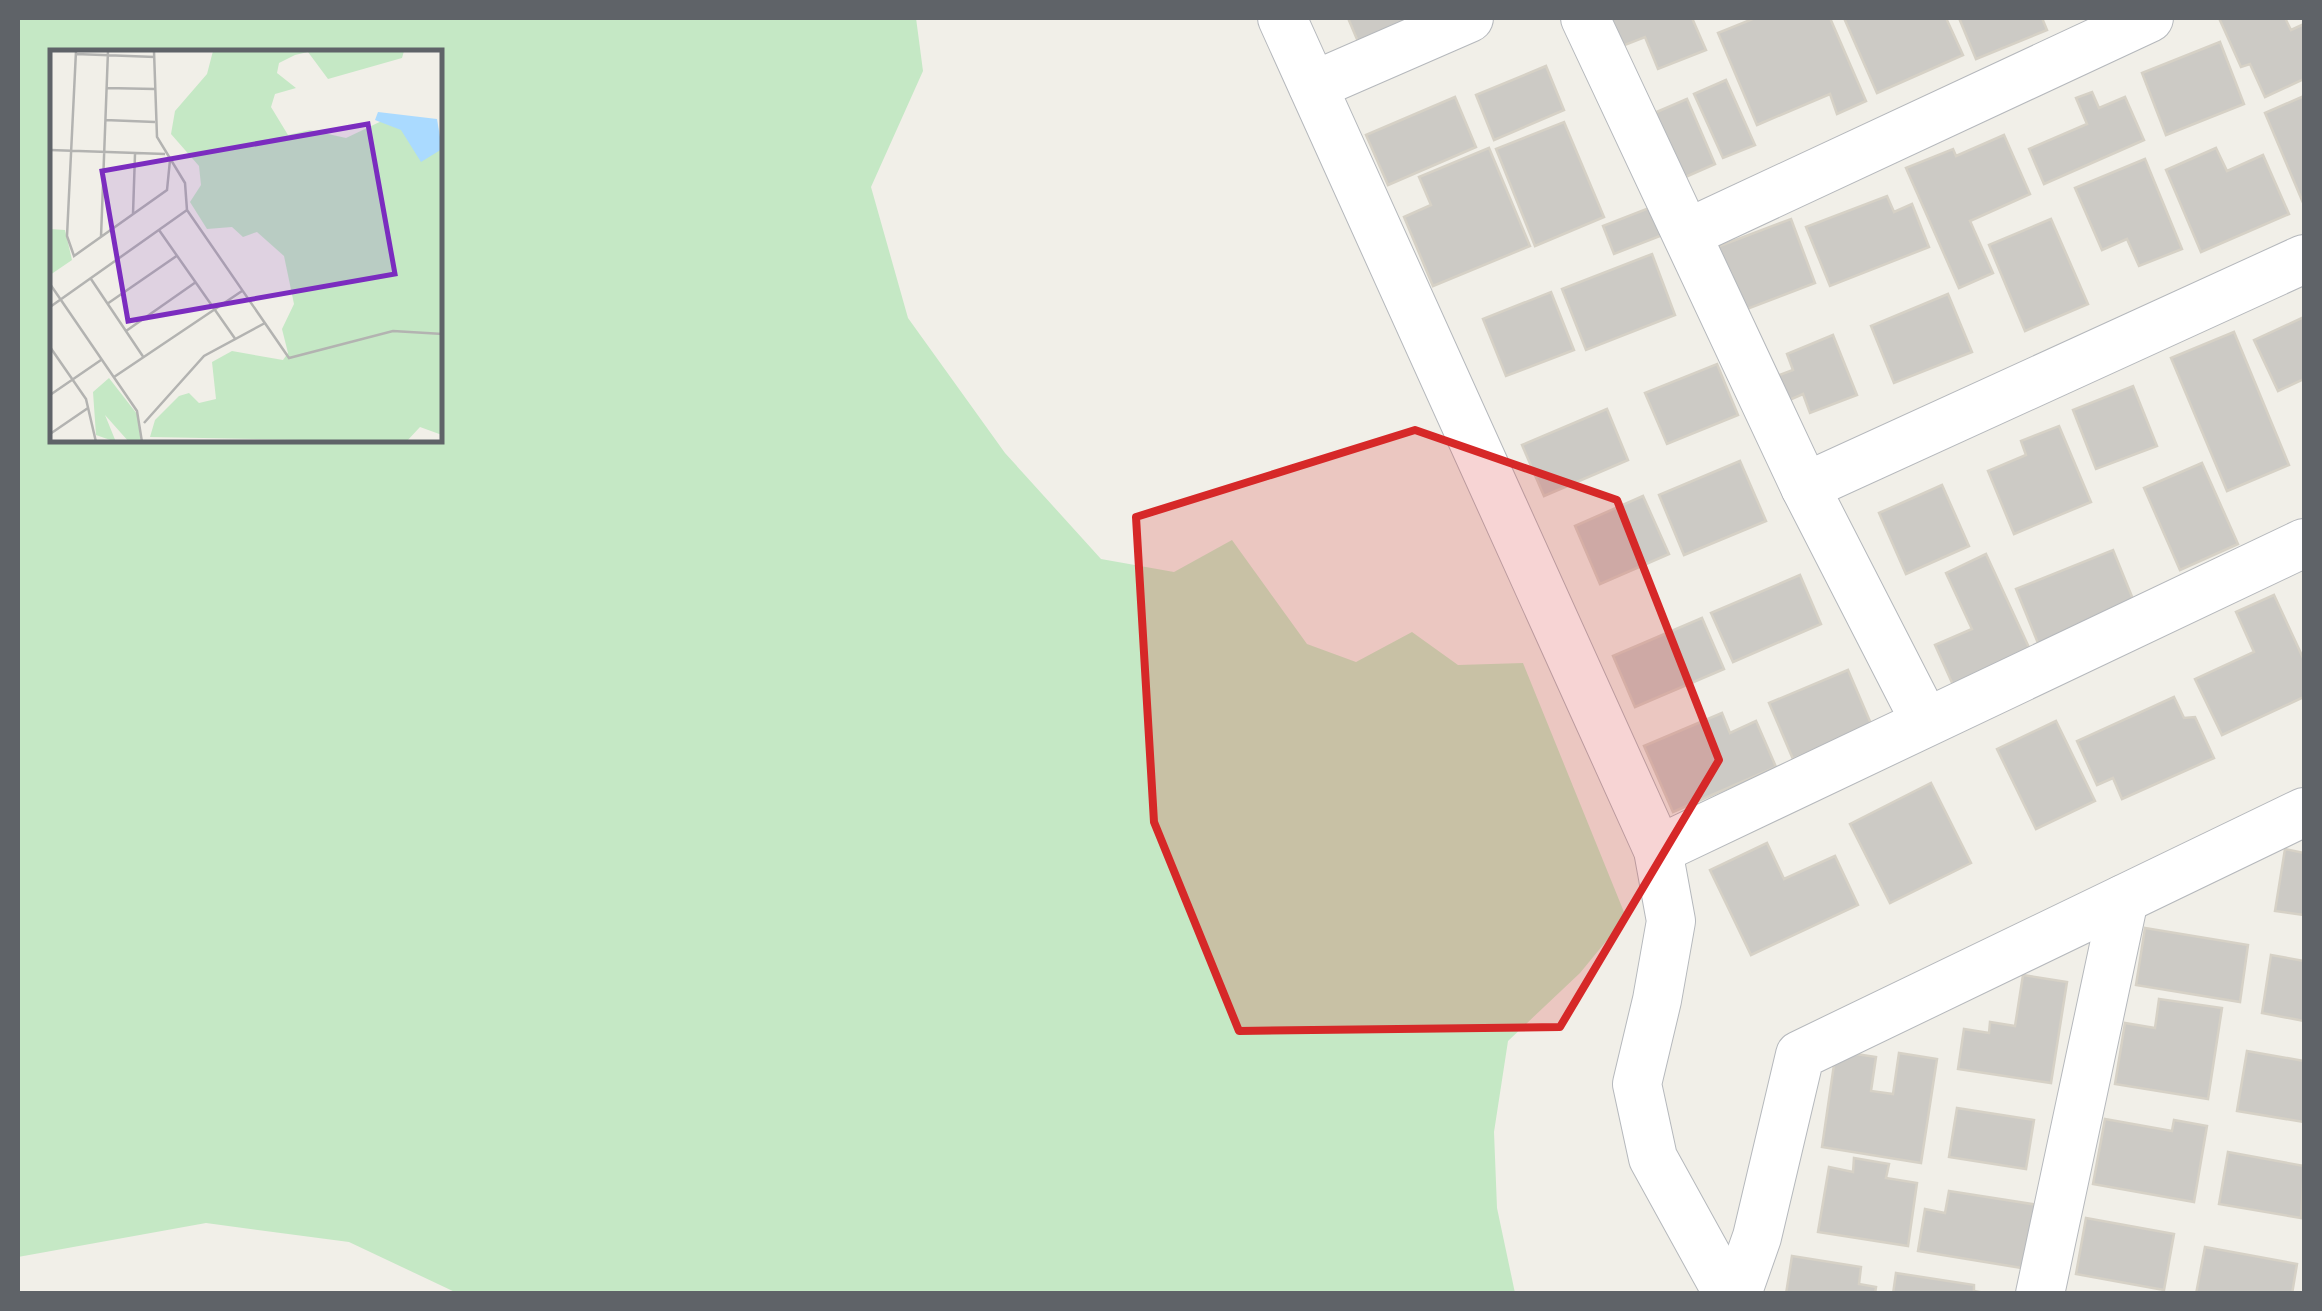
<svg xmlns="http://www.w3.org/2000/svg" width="2322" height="1311" viewBox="0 0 2322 1311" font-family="Montserrat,sans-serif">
<rect width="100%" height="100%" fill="#f1efe8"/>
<path fill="#c5e8c5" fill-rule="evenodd" d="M 18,18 L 916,18 L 923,71 L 871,187 L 908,318 L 1005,453 L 1101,559 L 1174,572 L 1232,540 L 1307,644 L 1356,662 L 1412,632 L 1458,665 L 1523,663 L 1626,917 L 1580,973 L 1508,1041 L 1494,1132 L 1497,1208 L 1515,1293 L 457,1293 L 349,1242 L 206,1223 L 18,1257 ZM 52,52 L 440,52 L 440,440 L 52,440 Z"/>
<g fill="#cccac5" stroke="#d6d1c6" stroke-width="2.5">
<polygon points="1348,18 1431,18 1362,51"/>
<polygon points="1598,18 1692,18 1706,50 1658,69 1645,37 1612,50"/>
<polygon points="1755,18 1830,18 1866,101 1837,114 1830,94 1757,125 1718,33"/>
<polygon points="1844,18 1946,18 1963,55 1877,93"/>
<polygon points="1959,18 2042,18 2047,30 1976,59"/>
<polygon points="2219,18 2285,18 2291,30 2304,24 2304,79 2265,97 2250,64 2241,67"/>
<polygon points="2220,42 2244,104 2166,135 2142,73"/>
<polygon points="1546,66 1564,110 1494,140 1476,95"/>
<polygon points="1726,80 1755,145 1723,158 1694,94"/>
<polygon points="2092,92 2099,108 2125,97 2144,140 2044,184 2029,149 2087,124 2076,98"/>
<polygon points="2304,96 2304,205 2265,113"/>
<polygon points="1455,97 1476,147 1388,185 1366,135"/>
<polygon points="1687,99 1715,164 1674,182 1645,117"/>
<polygon points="1564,122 1604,217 1535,246 1496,149"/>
<polygon points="2004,135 2030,194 1970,221 1993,273 1959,288 1906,168 1953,149 1956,156"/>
<polygon points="1489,148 1530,246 1433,286 1404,217 1431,205 1419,177"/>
<polygon points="2216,148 2227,171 2263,155 2289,214 2201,252 2166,170"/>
<polygon points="2145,159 2182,249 2139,266 2127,239 2102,250 2075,188"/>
<polygon points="1887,196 1894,212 1912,204 1929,247 1830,286 1806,227"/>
<polygon points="1654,206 1665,234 1614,254 1603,226"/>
<polygon points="1791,219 1815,283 1742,311 1717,247"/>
<polygon points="2051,219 2088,304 2025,331 1989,245"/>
<polygon points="1652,254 1675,315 1586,350 1562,289"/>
<polygon points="1551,292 1574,350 1506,376 1483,319"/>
<polygon points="1948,294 1972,352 1894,383 1871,326"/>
<polygon points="2304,317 2304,379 2278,391 2254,340"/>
<polygon points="2234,332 2289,465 2227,491 2171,358"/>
<polygon points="1833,335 1857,395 1810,413 1803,394 1787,401 1777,376 1793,370 1787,354"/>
<polygon points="1717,364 1738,415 1667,444 1645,393"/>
<polygon points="2133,386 2157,446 2096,469 2073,410"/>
<polygon points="1607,409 1628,460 1544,496 1522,445"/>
<polygon points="2059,426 2091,502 2014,534 1988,471 2026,455 2021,441"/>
<polygon points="1740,461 1766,521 1684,555 1659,495"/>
<polygon points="2202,463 2238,544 2180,570 2144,488"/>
<polygon points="1942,485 1969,546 1906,574 1879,513"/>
<polygon points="1643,496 1669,554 1600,584 1575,526"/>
<polygon points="2113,550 2137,609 2040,648 2016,589"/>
<polygon points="1986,554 2031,652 1954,687 1935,645 1972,629 1946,573"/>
<polygon points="1800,575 1821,624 1733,662 1711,613"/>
<polygon points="2274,595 2304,660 2304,697 2222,735 2195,679 2254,652 2236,612"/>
<polygon points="1702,618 1724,669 1635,707 1613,656"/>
<polygon points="1848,670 1872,726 1793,759 1769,703"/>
<polygon points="2174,697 2184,718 2195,717 2214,758 2122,799 2113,778 2097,785 2077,741"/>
<polygon points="1722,713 1730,733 1756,721 1776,767 1673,812 1644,746"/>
<polygon points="2056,721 2095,801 2036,829 1997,749"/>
<polygon points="1931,783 1971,863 1890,903 1850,824"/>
<polygon points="1767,843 1784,879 1835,856 1858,905 1751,955 1710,870"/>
<polygon points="2285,849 2304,853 2304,915 2275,911"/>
<polygon points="2145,928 2248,945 2240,1002 2136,985"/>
<polygon points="2271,955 2304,961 2304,1021 2262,1013"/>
<polygon points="2023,975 2067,982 2051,1083 1958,1069 1964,1029 1989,1033 1990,1022 2015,1026"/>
<polygon points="2159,999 2222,1008 2208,1099 2115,1084 2125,1023 2155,1028"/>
<polygon points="1836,1051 1876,1057 1871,1091 1893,1094 1899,1053 1937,1059 1921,1163 1822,1147"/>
<polygon points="2247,1051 2304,1061 2304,1122 2237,1111"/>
<polygon points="1957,1108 2034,1120 2026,1169 1949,1157"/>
<polygon points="2105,1119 2172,1131 2174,1120 2207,1126 2194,1202 2093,1184"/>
<polygon points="2228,1152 2304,1166 2301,1218 2219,1204"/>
<polygon points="1854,1158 1889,1164 1886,1178 1917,1183 1908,1246 1818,1232 1829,1167 1853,1172"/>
<polygon points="1949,1191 2038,1205 2028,1269 1918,1251 1925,1209 1945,1213"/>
<polygon points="2086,1218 2174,1234 2164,1290 2076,1274"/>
<polygon points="2205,1247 2297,1264 2292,1294 2196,1294"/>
<polygon points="1792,1256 1861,1267 1859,1284 1876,1287 1875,1294 1786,1294"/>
<polygon points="1896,1273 1974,1285 1974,1291 1990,1294 1893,1294"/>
</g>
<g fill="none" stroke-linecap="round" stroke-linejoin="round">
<defs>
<g id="minor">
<polyline points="1282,18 1658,850 1671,921 1657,1000 1637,1084 1653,1158 1728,1294"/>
<polyline points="1585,18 1805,487 1925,721"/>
<polyline points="1313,86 1469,18"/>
<polyline points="1688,233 2149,18"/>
<polyline points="1805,487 2304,259"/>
<polyline points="1658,850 2304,543"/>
<polyline points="1737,1294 1757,1237 1800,1055 2304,812"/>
<polyline points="2040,1294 2124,899"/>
</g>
</defs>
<use href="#minor" stroke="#b5b8bc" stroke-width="50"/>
<use href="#minor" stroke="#fff" stroke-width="48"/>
</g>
<path fill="#d62828" fill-opacity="0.2" stroke="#d62828" stroke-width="8" stroke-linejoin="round" d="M 1415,430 L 1617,500 L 1719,760 L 1560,1027 L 1239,1031 L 1154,822 L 1136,517 Z"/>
<g transform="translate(50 50)">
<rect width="392" height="392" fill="#f1efe8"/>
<path d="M 163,1 L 354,1 L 352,8 L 278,29 L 258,2 L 245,5 L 229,13 L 227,23 L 246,38 L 225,44 L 221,57 L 238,85 L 260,80 L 296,88 L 338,68 L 378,82 L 392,103 L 392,385 L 370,377 L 356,392 L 100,387 L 105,370 L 129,346 L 139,343 L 149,353 L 166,349 L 162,312 L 182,301 L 233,310 L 238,303 L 232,279 L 244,254 L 234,206 L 207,182 L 193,187 L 182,177 L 157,179 L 140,152 L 151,135 L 149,116 L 121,84 L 125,61 L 157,24 ZM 0,179 L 15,180 L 22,210 L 0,225 ZM 59,328 L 87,364 L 91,392 L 79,392 L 55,365 L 66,392 L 46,385 L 43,342 Z" fill="#c5e8c5"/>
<path d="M 328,62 L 387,69 L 392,99 L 371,112 L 351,80 L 325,70 Z" fill="#aadaff"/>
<path fill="none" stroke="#b3b3b1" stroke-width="2.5" d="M 26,1 L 17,186 L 24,206 L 117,140 L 120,110M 104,1 L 107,87 L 135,133 L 137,160 L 239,308 L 343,281 L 393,284M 26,4 L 105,7M 56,38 L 105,39M 55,70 L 105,72M 0,100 L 115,104M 83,164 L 85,104M 109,180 L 186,290M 51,187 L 58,1M 41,229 L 94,308M 0,234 L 87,361 L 92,392M 57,254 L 128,205M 0,257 L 137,160M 76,281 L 146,232M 0,297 L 36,349 L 46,392M 64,327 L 192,241M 0,345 L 51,310M 94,373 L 154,306 L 215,273M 0,384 L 38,358"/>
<path fill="#7b2cbf" fill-opacity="0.15" stroke="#7b2cbf" stroke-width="5" d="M 318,74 L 345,224 L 78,271 L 52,121 Z"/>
<rect width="392" height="392" fill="none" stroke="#5f6368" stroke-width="5"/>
</g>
<rect width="2322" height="1311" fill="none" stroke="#5f6368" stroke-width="40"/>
</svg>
